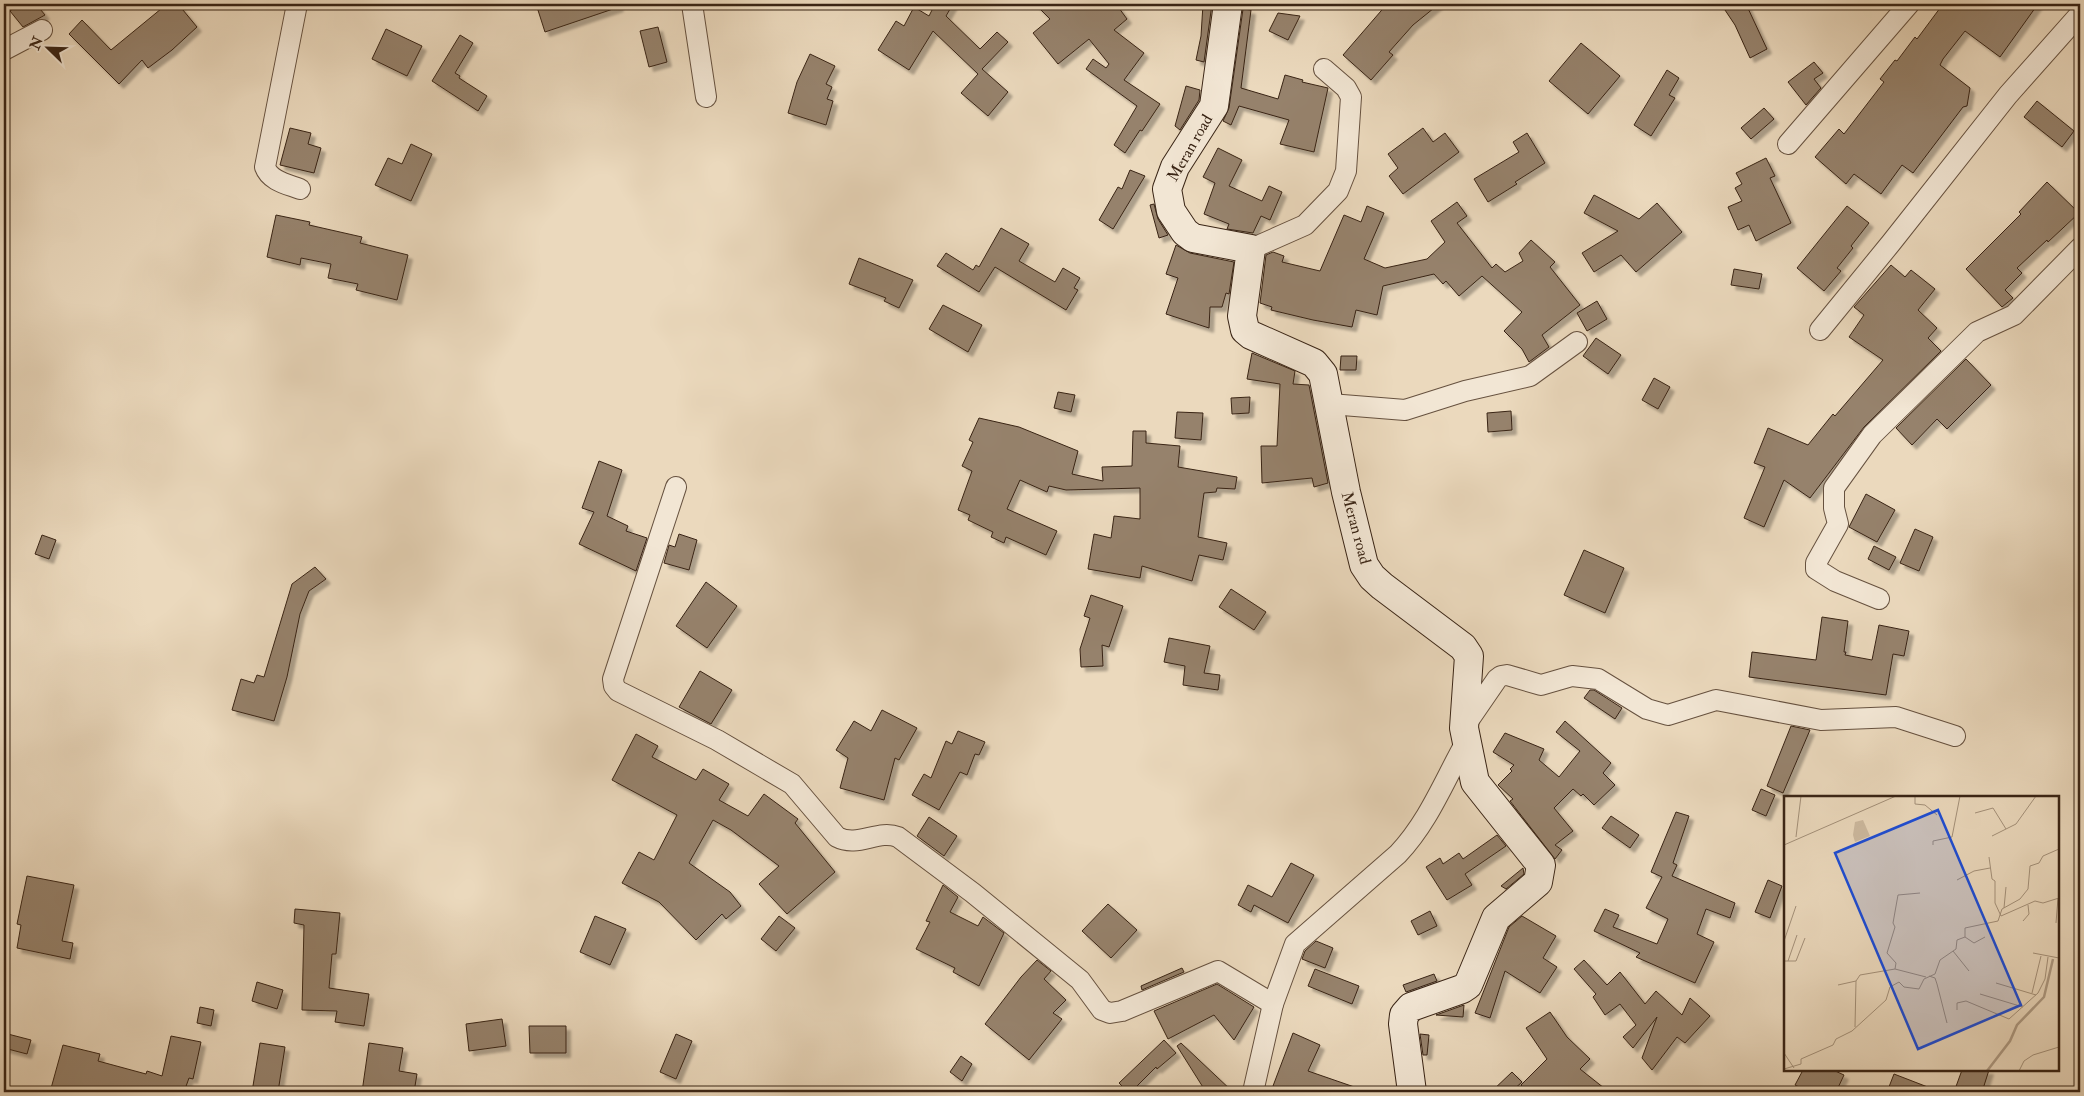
<svg xmlns="http://www.w3.org/2000/svg" width="2084" height="1096" viewBox="0 0 2084 1096" font-family="'IM FELL Double Pica',serif">
<defs>
<filter id="shadow"><feDropShadow dx="4.5" dy="4.5" stdDeviation="1" flood-color="#0004"/></filter>
</defs>
<rect width="100%" height="100%" fill="#ebd9bd"/>
<filter id="stains"><feTurbulence type="fractalNoise" baseFrequency=".004" numOctaves="4"/><feColorMatrix values="0 0 0 0 .2 0 0 0 0 .09 0 0 0 0 .02 0 0 0 .5 -.17"/></filter>
<radialGradient id="worn" r=".72"><stop offset=".6" stop-color="#630" stop-opacity="0"/><stop offset="1" stop-color="#630" stop-opacity=".3"/></radialGradient>
<g fill="#96826c" stroke="#392415" filter="url(#shadow)">
<polygon points="19,4 36,4 45,15 23,27 10,11"/>
<polygon points="167,4 178,4 197,27 172,50 148,68 142,60 119,84 69,34 82,20 111,50"/>
<polygon points="536,4 618,4 619,7 545,32"/>
<polygon points="935,4 953,4 946,16 980,49 997,32 1008,42 982,69 1008,92 988,116 961,93 978,74 933,31 909,70 878,50 896,21 904,26 914,7 929,16"/>
<polygon points="1035,4 1116,4 1127,19 1114,30 1144,53 1124,80 1160,104 1142,131 1140,130 1125,153 1114,145 1137,106 1086,69 1093,59 1106,68 1109,64 1089,39 1058,64 1033,33 1050,19"/>
<polygon points="1203,4 1212,4 1204,62 1196,60 1201,36"/>
<polygon points="1387,4 1439,4 1413,25 1389,52 1393,55 1371,80 1343,55"/>
<polygon points="1721,4 1746,4 1767,49 1750,58 1735,25"/>
<polygon points="1943,4 2038,4 2000,57 1965,31 1943,59 1940,65 1970,88 1967,106 1963,107 1913,173 1902,165 1881,194 1854,174 1846,184 1815,157 1839,129 1844,134 1884,82 1880,79 1895,60 1897,61 1915,37 1917,39"/>
<polygon points="1243,9 1251,10 1241,88 1278,99 1285,75 1303,80 1302,82 1328,88 1314,152 1280,144 1289,120 1239,106 1231,125 1223,121 1229,108"/>
<polygon points="1278,13 1300,16 1288,40 1269,31"/>
<polygon points="658,27 667,62 649,67 640,31"/>
<polygon points="386,29 422,46 407,76 372,59"/>
<polygon points="460,35 473,43 455,73 460,76 459,78 487,96 478,111 432,81"/>
<polygon points="1581,43 1620,76 1588,114 1549,81"/>
<polygon points="810,54 835,66 826,84 832,87 827,99 833,101 826,125 788,113 797,82"/>
<polygon points="1814,62 1823,73 1814,79 1821,88 1806,105 1788,82"/>
<polygon points="1667,70 1679,78 1669,95 1675,98 1651,136 1634,125"/>
<polygon points="1186,86 1200,90 1199,100 1180,130 1175,126"/>
<polygon points="2037,101 2074,131 2062,147 2024,117"/>
<polygon points="1764,108 1774,119 1751,139 1741,128"/>
<polygon points="290,128 311,133 308,144 321,148 314,173 280,165"/>
<polygon points="1423,128 1433,142 1445,133 1459,152 1403,194 1389,176 1398,168 1388,154"/>
<polygon points="1527,133 1545,163 1515,182 1517,184 1488,202 1474,179 1519,152 1513,142"/>
<polygon points="411,144 432,154 411,201 375,185 388,158 402,164"/>
<polygon points="1218,148 1242,160 1229,186 1262,201 1269,186 1282,192 1270,220 1261,216 1253,233 1227,229 1229,224 1204,214 1215,183 1203,177"/>
<polygon points="1766,158 1775,176 1770,178 1791,223 1756,241 1749,225 1738,230 1728,207 1742,201 1735,188 1742,184 1736,173"/>
<polygon points="1130,170 1145,176 1113,229 1099,220 1118,187 1122,189"/>
<polygon points="2047,182 2079,213 2048,242 2047,240 2017,268 2022,273 2005,290 2013,298 2002,307 1966,269 2021,214 2019,212"/>
<polygon points="1594,195 1639,219 1657,203 1682,232 1636,272 1621,255 1594,272 1582,253 1618,231 1584,213"/>
<polygon points="1457,202 1467,216 1457,223 1492,268 1496,264 1505,272 1523,261 1519,253 1531,240 1555,262 1550,267 1580,305 1542,335 1549,347 1529,362 1522,349 1504,331 1522,312 1482,276 1459,296 1446,281 1443,284 1434,274 1383,286 1377,315 1356,310 1352,327 1313,320 1271,310 1272,307 1260,303 1266,255 1273,252 1284,256 1282,262 1320,271 1344,215 1361,222 1367,206 1384,213 1364,259 1385,268 1427,259 1445,242 1431,221"/>
<polygon points="1154,204 1158,219 1168,235 1159,238 1150,205"/>
<polygon points="1847,206 1869,223 1851,246 1853,248 1837,268 1841,271 1824,291 1797,268"/>
<polygon points="276,215 310,222 309,225 362,237 360,243 408,255 397,300 356,290 358,284 328,278 331,264 301,258 300,265 267,257"/>
<polygon points="1001,228 1029,244 1019,261 1055,282 1063,268 1080,278 1074,288 1078,290 1066,310 995,267 979,292 937,266 946,253 973,270 976,265 979,267"/>
<polygon points="1176,245 1190,253 1234,262 1229,294 1226,293 1222,307 1210,307 1209,328 1166,314 1178,278 1166,274"/>
<polygon points="859,258 913,280 899,308 884,301 886,298 849,284"/>
<polygon points="1891,265 1905,277 1911,270 1935,289 1918,310 1937,328 1928,338 1941,351 1864,427 1810,498 1784,480 1764,527 1744,518 1765,467 1754,463 1768,428 1808,445 1833,414 1835,416 1883,360 1849,337 1864,315 1854,307"/>
<polygon points="1734,269 1762,274 1759,289 1731,285"/>
<polygon points="1597,301 1607,319 1587,331 1577,313"/>
<polygon points="943,305 982,325 968,352 929,329"/>
<polygon points="1596,338 1621,355 1608,374 1583,356"/>
<polygon points="1252,353 1295,371 1293,384 1309,385 1328,483 1314,487 1312,478 1262,483 1261,446 1277,446 1280,384 1247,379"/>
<polygon points="1341,356 1357,356 1356,370 1340,370"/>
<polygon points="1966,359 1991,385 1947,429 1937,419 1912,445 1896,428"/>
<polygon points="1654,378 1670,387 1658,409 1642,400"/>
<polygon points="1058,392 1075,395 1071,412 1054,408"/>
<polygon points="1250,397 1249,413 1232,414 1231,398"/>
<polygon points="1511,411 1512,430 1488,432 1487,413"/>
<polygon points="1177,412 1203,413 1201,440 1175,438"/>
<polygon points="979,418 1019,427 1078,451 1072,474 1103,481 1102,467 1132,466 1133,431 1146,431 1146,443 1180,446 1178,467 1237,477 1235,489 1217,488 1216,492 1204,493 1198,537 1227,543 1223,560 1199,555 1192,581 1142,566 1140,578 1088,569 1094,534 1111,538 1114,516 1140,519 1140,488 1066,490 1049,486 1047,492 1020,480 1007,509 1057,531 1046,555 1006,537 1004,543 991,537 993,532 968,520 970,515 958,510 972,471 962,466 973,442 969,440"/>
<polygon points="599,461 622,470 607,516 628,526 626,531 647,538 636,571 579,544 594,512 582,508"/>
<polygon points="1866,494 1895,510 1877,542 1849,527"/>
<polygon points="1915,529 1933,537 1919,571 1900,563"/>
<polygon points="679,534 697,540 689,570 664,563 669,545 675,547"/>
<polygon points="42,535 56,540 49,559 35,554"/>
<polygon points="1874,546 1896,557 1889,570 1868,559"/>
<polygon points="1584,550 1624,568 1605,613 1564,595"/>
<polygon points="315,567 326,579 309,591 300,614 287,677 274,721 232,710 241,679 254,683 257,675 264,677 292,584"/>
<polygon points="706,582 737,606 707,648 676,626"/>
<polygon points="1231,589 1266,612 1254,630 1219,607"/>
<polygon points="1091,595 1123,606 1109,647 1102,645 1103,666 1081,667 1080,649 1090,618 1084,616"/>
<polygon points="1822,617 1848,621 1844,652 1846,652 1845,655 1872,660 1879,625 1909,631 1904,656 1893,654 1886,695 1749,677 1752,652 1816,660"/>
<polygon points="1169,638 1210,646 1204,673 1220,675 1218,690 1183,685 1185,666 1164,662"/>
<polygon points="700,671 732,690 711,724 679,707"/>
<polygon points="1590,690 1594,690 1622,708 1615,719 1584,698"/>
<polygon points="882,710 917,728 899,760 895,758 884,800 840,788 848,758 836,750 854,721 871,731"/>
<polygon points="1565,721 1611,763 1603,773 1615,785 1594,805 1583,794 1581,796 1573,789 1554,808 1573,831 1555,845 1562,850 1555,859 1510,801 1513,799 1498,785 1512,771 1510,769 1514,765 1493,752 1505,733 1544,749 1539,760 1559,777 1580,751 1556,732"/>
<polygon points="1791,726 1810,730 1783,793 1767,786"/>
<polygon points="958,731 985,742 979,755 975,754 967,775 960,772 939,810 912,795 924,774 931,778 946,741 952,744"/>
<polygon points="636,734 658,746 652,757 696,780 703,769 729,784 719,800 748,816 764,794 798,819 795,823 835,872 787,914 759,884 779,866 731,830 713,820 689,863 730,892 741,906 726,919 722,914 696,940 659,902 622,883 639,852 654,860 677,815 612,780"/>
<polygon points="1761,789 1775,795 1766,816 1752,810"/>
<polygon points="1676,812 1689,816 1673,863 1677,865 1672,876 1735,903 1730,918 1706,909 1697,934 1714,942 1695,983 1636,957 1640,953 1594,931 1605,909 1619,915 1613,927 1657,944 1668,919 1646,908 1662,877 1651,872"/>
<polygon points="1611,816 1639,835 1630,848 1602,828"/>
<polygon points="929,817 957,836 944,856 917,836"/>
<polygon points="1497,835 1506,846 1465,874 1472,885 1447,900 1426,867 1440,858 1443,864 1459,853 1463,859"/>
<polygon points="1291,863 1314,875 1288,923 1254,905 1251,912 1238,905 1248,885 1272,897"/>
<polygon points="1523,868 1524,874 1506,889 1501,886"/>
<polygon points="27,876 74,885 62,941 73,943 70,959 17,948 21,925 17,924"/>
<polygon points="1768,880 1782,886 1770,918 1755,912"/>
<polygon points="943,885 958,897 950,912 978,926 983,917 1004,933 979,986 953,972 955,968 916,949 930,922 926,921"/>
<polygon points="1108,904 1137,930 1111,958 1082,931"/>
<polygon points="295,909 340,913 336,954 332,954 329,988 369,994 364,1026 335,1022 337,1011 302,1010 304,925 294,923"/>
<polygon points="1430,911 1437,926 1418,935 1411,921"/>
<polygon points="595,916 626,929 610,965 580,952"/>
<polygon points="779,916 795,928 776,951 761,939"/>
<polygon points="1522,916 1556,936 1543,958 1557,967 1540,993 1505,971 1490,1018 1475,1013 1509,927"/>
<polygon points="1316,941 1333,948 1325,968 1302,959 1305,951"/>
<polygon points="1037,960 1051,971 1044,979 1066,1000 1053,1013 1062,1019 1029,1060 985,1024 1021,977"/>
<polygon points="1584,960 1607,985 1620,972 1645,1004 1656,991 1682,1015 1690,998 1710,1016 1685,1043 1677,1037 1652,1070 1642,1058 1657,1017 1633,1048 1623,1037 1636,1025 1620,1004 1605,1015 1593,997 1596,994 1574,969"/>
<polygon points="1182,968 1184,972 1142,990 1141,986"/>
<polygon points="1315,969 1359,986 1352,1004 1308,986"/>
<polygon points="1434,974 1437,981 1406,992 1403,985"/>
<polygon points="257,982 283,990 277,1009 252,1001"/>
<polygon points="1217,984 1254,1007 1234,1040 1214,1015 1168,1039 1154,1011"/>
<polygon points="1464,1005 1463,1017 1436,1015"/>
<polygon points="200,1007 214,1010 211,1026 197,1023"/>
<polygon points="1550,1012 1567,1037 1590,1059 1580,1069 1609,1092 1528,1092 1521,1085 1547,1059 1526,1028"/>
<polygon points="502,1019 506,1046 469,1051 466,1024"/>
<polygon points="529,1026 566,1026 566,1053 530,1053"/>
<polygon points="4,1033 31,1040 27,1054 4,1048"/>
<polygon points="1293,1033 1320,1045 1308,1071 1363,1090 1363,1092 1290,1092 1273,1086"/>
<polygon points="676,1034 692,1041 676,1079 660,1072"/>
<polygon points="1420,1034 1429,1035 1427,1055 1423,1055"/>
<polygon points="171,1036 201,1042 193,1079 189,1078 184,1092 50,1092 63,1045 100,1054 98,1061 146,1074 147,1071 162,1076"/>
<polygon points="1164,1040 1176,1053 1157,1069 1156,1067 1131,1092 1128,1092 1119,1083"/>
<polygon points="260,1043 285,1047 278,1092 252,1092"/>
<polygon points="369,1043 403,1048 399,1071 417,1074 414,1092 362,1092"/>
<polygon points="1181,1043 1233,1092 1206,1092 1177,1046"/>
<polygon points="961,1056 972,1064 962,1081 950,1072"/>
<polygon points="1803,1070 1833,1070 1844,1075 1836,1092 1809,1092 1795,1085"/>
<polygon points="1962,1070 1989,1070 1982,1092 1954,1092"/>
<polygon points="1512,1072 1522,1082 1511,1092 1491,1092"/>
<polygon points="1894,1074 1938,1091 1938,1092 1887,1092"/>
</g>
<g fill="none" stroke-linecap="round" stroke-linejoin="round">
<defs>
<g id="street">
<path d="M 297,4 L 265,167 C 270,181 287,184 300,189"/>
<polyline points="692,4 706,97"/>
<polyline points="4,50 42,30"/>
<polyline points="1788,144 1909,4"/>
<polyline points="1251,249 1305,225 1338,191 1346,171 1351,97 1346,88 1324,69"/>
<polyline points="1820,330 1891,243 2008,95 2080,14"/>
<polyline points="1330,404 1405,410 1465,391 1530,376 1577,342"/>
<path d="M 676,487 L 613,679 L 614,686 L 618,691 L 717,740 L 792,784 L 837,837 C 858,848 878,829 898,837 L 973,893 L 1080,980 L 1102,1010 L 1110,1013 L 1122,1011 L 1218,971 L 1273,1004"/>
<polyline points="1879,599 1835,581 1816,569 1816,563 1838,524 1834,508 1834,488 1872,435 1977,332 2014,315 2080,248"/>
<polyline points="1464,727 1497,679 1501,676 1507,675 1541,685 1572,676 1598,679 1647,709 1668,715 1716,700 1821,720 1896,717 1955,736"/>
<path d="M 1253,1092 L 1273,1004 L 1295,944 L 1398,854 C 1429,821 1444,781 1466,742"/>
</g>
<polyline id="secondary" points="1228,4 1214,106 1175,167 1167,189 1171,211 1185,232 1193,238 1251,249 1242,316 1245,330 1251,335 1314,363 1323,374 1346,492 1364,565 1372,577 1382,586 1463,647 1469,656 1464,728 1475,782 1541,865 1538,882 1496,918 1468,985 1462,989 1411,1007 1404,1015 1403,1024 1412,1092"/>
</defs>
<use href="#street" stroke="#66513f" stroke-width="22"/>
<use href="#secondary" stroke="#392415" stroke-width="30"/>
<use href="#street" stroke="#f2e6d4" stroke-width="20"/>
<use href="#secondary" stroke="#f2e6d4" stroke-width="28"/>
</g>
<g text-anchor="middle" dominant-baseline="central" stroke-width="4.5" stroke-linejoin="round" paint-order="stroke">
<g font-size="16" fill="#392415" stroke="#f2e6d4">
<text transform="translate(1190 148) rotate(-60)">Meran road</text>
<text transform="translate(1356 528) rotate(75)">Meran road</text>
</g>
</g>
<g transform="translate(1784 796)">
<rect width="275" height="275" fill="#ebd9bd"/>
<path d="M 79,24 L 86,40 L 71,46 L 69,39 L 71,26 Z" fill="#cdbaa0"/>
<path fill="none" stroke="#ae9b84" stroke-width="2.5" d="M 203,275 L 226,245 L 233,229 L 260,201 L 269,163"/>
<path fill="none" stroke="#a4917a" stroke-width="1" d="M 131,0 L 131,8 L 141,9 L 153,19M 191,17 L 209,12 L 222,33M 208,40 L 232,28 L 252,0M 12,41 L 17,0M 0,49 L 112,0M 149,49 L 149,45 L 168,41 L 176,0M 205,61 L 208,83 L 211,85 L 211,107 L 217,120 L 251,105 L 259,107 L 275,102M 173,84 L 190,75 L 206,72M 220,112 L 222,91M 239,125 L 245,118 L 244,109M 272,127 L 274,102M 181,141 L 190,147 L 201,141M 0,145 L 12,110M 169,155 L 185,175M 249,157 L 275,162M 0,165 L 12,165 L 21,142M 4,165 L 13,139M 111,173 L 112,167 L 103,157 L 111,131 L 109,127 L 114,99 L 136,97M 145,180 L 151,182 L 153,188 L 163,227M 212,187 L 252,199M 54,189 L 72,185 L 76,179 L 111,173 L 142,181M 248,197 L 257,160M 196,198 L 239,211M 173,214 L 173,207 L 182,205 L 225,223 L 254,197 L 261,183 L 264,161M 71,231 L 72,185M 0,257 L 10,272M 0,273 L 17,268 L 17,263 L 49,249 L 52,243 L 68,235 L 102,204 L 106,191 L 115,186 L 120,191 L 135,193 L 140,183 L 151,178 L 156,164 L 172,153 L 173,144 L 181,141 L 181,132 L 214,125 L 218,113 L 236,103 L 244,93 L 246,70 L 255,67 L 259,60 L 275,53M 235,275 L 240,265 L 249,259 L 275,251"/>
<path fill="#1d4ed8" fill-opacity="0.15" stroke="#1d4ed8" stroke-width="2.5" d="M 154,14 L 237,209 L 134,253 L 51,57 Z"/>
<rect width="275" height="275" fill="none" stroke="#392415" stroke-width="2.5"/>
</g>
<rect width="2084" height="1096" fill="none" stroke="#ebd9bd" stroke-width="20"/>
<rect x="5" y="5" width="2074" height="1086" fill="none" stroke="#392415" stroke-width="2.5"/>
<rect x="10" y="10" width="2064" height="1076" fill="none" stroke="#392415"/>
<g transform="translate(48 48) rotate(293)" stroke="#f2e6d4" stroke-width="4" paint-order="stroke">
<path d="M0-4L9 19L0 12L-9 19Z" fill="#392415"/>
<text y="-8" font-size="14" font-weight="bold" text-anchor="middle" fill="#392415">N</text>
</g>
<rect width="100%" height="100%" filter="url(#stains)"/>
<rect width="100%" height="100%" fill="url(#worn)"/>
</svg>
